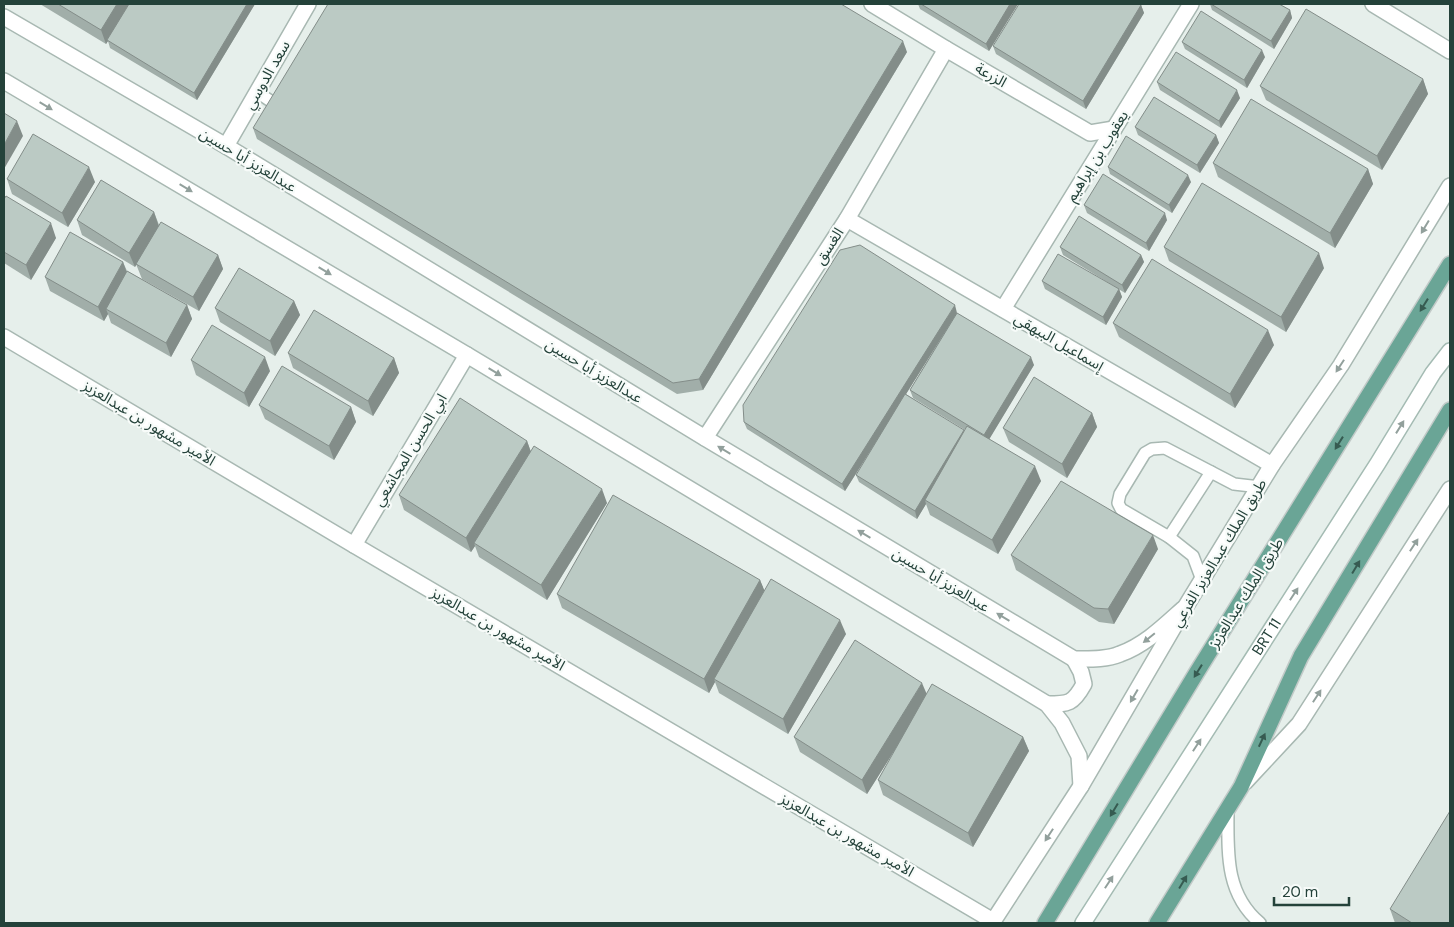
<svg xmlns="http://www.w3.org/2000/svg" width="1454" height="927" viewBox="0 0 1454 927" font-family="'DM Sans','Noto Sans Arabic',sans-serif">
<rect width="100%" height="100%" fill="#e6efeb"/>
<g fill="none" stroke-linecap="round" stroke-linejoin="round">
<defs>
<g id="service">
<polyline points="257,92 281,108"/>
<polyline points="1169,537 1211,472"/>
<polyline points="1202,580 1193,556 1169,537 1121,509 1118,503 1120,494 1145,453 1152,449 1165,448 1234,484 1260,487"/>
<path d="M 1228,807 C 1228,850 1224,893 1260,923"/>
</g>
<g id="minor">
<polyline points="872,4 946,49 1090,133 1114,129"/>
<polyline points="1373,4 1450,51"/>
<path d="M 4,17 L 226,146 L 705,438 L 1074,659 C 1088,659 1106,660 1120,654 C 1145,645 1164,626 1183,609"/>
<polyline points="4,81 467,355 1047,704 1062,723 1079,756 1081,786"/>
<polyline points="226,146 308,4"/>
<polyline points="847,219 1272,465"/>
<polyline points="1003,309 1191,4"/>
<polyline points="705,438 847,219 946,49"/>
<polyline points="354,545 467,355"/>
<path d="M 1047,704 C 1069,704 1073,704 1084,684 L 1081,672 L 1074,659"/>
</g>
<g id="tertiary">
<polyline points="4,337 354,545 993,921"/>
<polyline points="1245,782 1299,724 1450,489"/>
<polyline points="992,923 1081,786 1186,606 1272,465 1341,365 1450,186"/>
</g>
<g id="secondary">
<path id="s1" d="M 1083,923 L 1378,463 L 1433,373 L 1450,351"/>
</g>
<g id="primary">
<polyline points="1045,923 1197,672 1450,264"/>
<polyline points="1157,923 1241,787 1301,656 1450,410"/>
</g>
</defs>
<use href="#service" stroke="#a8b8b2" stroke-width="14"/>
<use href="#minor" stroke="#a8b8b2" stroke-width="18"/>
<use href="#tertiary" stroke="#a8b8b2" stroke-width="18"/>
<use href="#secondary" stroke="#a4bbb3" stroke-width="18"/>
<use href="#primary" stroke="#c2cac8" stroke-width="18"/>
<use href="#service" stroke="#fff" stroke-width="11"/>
<use href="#minor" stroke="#fff" stroke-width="15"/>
<use href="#tertiary" stroke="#fff" stroke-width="15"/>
<use href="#secondary" stroke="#fff" stroke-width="15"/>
<use href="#primary" stroke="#6aa596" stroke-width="15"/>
</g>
<g fill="#a1aea9" fill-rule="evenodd">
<polygon points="40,4 255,4 197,100 110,48 108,41 106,44"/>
<polygon points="918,4 1018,4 989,51 920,9"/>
<polygon points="1210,4 1279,4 1290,10 1292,18 1274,49 1212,10"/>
<polygon points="1141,5 1144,13 1086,109 996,54 993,46"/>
<polygon points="1182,42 1265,57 1247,88 1185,49"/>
<polygon points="907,52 703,390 677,394 257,139 253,128"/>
<polygon points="1423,79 1428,94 1382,170 1266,100 1260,86"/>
<polygon points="1157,82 1240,98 1221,128 1160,90"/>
<polygon points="1135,127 1216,135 1219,143 1200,173 1138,135"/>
<polygon points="1213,163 1368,169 1373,184 1335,248 1218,177"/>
<polygon points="1108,167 1191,182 1172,213 1110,174"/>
<polygon points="7,179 95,182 68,227 12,194"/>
<polygon points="4,199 56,238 31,280 4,263"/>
<polygon points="1084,205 1167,220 1149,251 1087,213"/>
<polygon points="154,212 159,225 218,255 223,269 199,311 142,279 136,264 135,267 82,235 77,220"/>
<polygon points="1060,247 1141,255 1144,262 1125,293 1063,255"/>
<polygon points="1164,247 1324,268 1286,332 1169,261"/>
<polygon points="123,262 127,271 187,305 192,319 171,357 111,323 108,314 104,321 50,291 45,277"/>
<polygon points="1042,281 1119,289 1122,297 1106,325 1045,289"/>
<polygon points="294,301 300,315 275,356 220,322 215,308"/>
<path d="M 957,313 L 1034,365 L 989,439 L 1041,481 L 998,554 L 930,515 L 926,504 L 917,519 L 859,482 L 856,475 L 878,439 L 845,491 L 747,429 L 744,422 ZM 946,330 L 910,390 L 913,398 L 965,430 L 964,432 L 906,394 Z"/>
<polygon points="1113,323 1274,345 1235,408 1119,337"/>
<polygon points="288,353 394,358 399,373 373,416 293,368"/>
<polygon points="191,360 270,371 249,407 196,375"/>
<polygon points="259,405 351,407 356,422 334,460 265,419"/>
<polygon points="1092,413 1097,427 1067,478 1009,442 1003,428"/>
<polygon points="527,441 531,452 607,503 547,600 479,557 475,546 471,552 404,510 399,495"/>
<polygon points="1158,549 1114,624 1099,622 1016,570 1011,555"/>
<polygon points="760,580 764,591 846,634 788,734 719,693 715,682 709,693 562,608 557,594"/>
<polygon points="927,694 1023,737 1029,751 973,847 883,795 878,780 898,745 867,794 800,752 794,737"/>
<polygon points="1390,909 1450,923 1395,923"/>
</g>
<g fill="#838d89">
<polygon points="117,4 131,4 107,40 108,41 106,44 101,30"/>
<polygon points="247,4 255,4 197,100 194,93"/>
<polygon points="1010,4 1018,4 989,51 986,44"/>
<polygon points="1141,5 1144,13 1086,109 1083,101"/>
<polygon points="1290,10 1292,18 1274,49 1271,41"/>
<polygon points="903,41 907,52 703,390 699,379"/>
<polygon points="1262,50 1265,57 1247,88 1244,80"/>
<polygon points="1423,79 1428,94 1382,170 1377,156"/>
<polygon points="1237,90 1240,98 1221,128 1219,121"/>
<polygon points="17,121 23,136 4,169 4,145"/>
<polygon points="1216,135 1219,143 1200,173 1197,165"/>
<polygon points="89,167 95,182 68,227 62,213"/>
<polygon points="1368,169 1373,184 1335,248 1330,233"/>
<polygon points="1188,175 1191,182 1172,213 1169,205"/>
<polygon points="154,212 159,227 135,267 129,253"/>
<polygon points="1165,213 1167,220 1149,251 1146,243"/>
<polygon points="51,223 56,238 31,280 26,265"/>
<polygon points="1319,253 1324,268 1286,332 1281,317"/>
<polygon points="218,255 223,269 199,311 193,297"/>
<polygon points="1141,255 1144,262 1125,293 1122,285"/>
<polygon points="123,262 128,276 106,309 108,314 104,321 98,307"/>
<polygon points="1119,289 1122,297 1106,325 1103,317"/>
<polygon points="294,301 300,315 275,356 270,341"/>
<polygon points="187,305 192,319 171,357 166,343"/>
<polygon points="955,305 957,313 845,491 842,484"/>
<polygon points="1268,330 1274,345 1235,408 1230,394"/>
<polygon points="265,357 270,371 249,407 244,393"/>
<polygon points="1031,357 1034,365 987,443 984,435"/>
<polygon points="394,358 399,373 373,416 368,401"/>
<polygon points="351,407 356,422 334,460 329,446"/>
<polygon points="1092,413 1097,427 1067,478 1062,464"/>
<polygon points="964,430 967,438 925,500 926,504 917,519 915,511"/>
<polygon points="527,441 532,455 474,543 475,546 471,552 466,538"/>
<polygon points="1035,466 1041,481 998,554 992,540"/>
<polygon points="602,489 607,503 547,600 541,585"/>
<polygon points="1153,535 1158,549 1114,624 1108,609"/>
<polygon points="760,580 766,594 714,679 715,682 709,693 704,679"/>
<polygon points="840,620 846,634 788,734 783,719"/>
<polygon points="922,683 928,697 867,794 862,780"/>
<polygon points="1023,737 1029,751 973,847 968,833"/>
</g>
<g fill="#bbcac4" stroke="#838d89">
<polygon points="58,4 117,4 101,30"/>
<polygon points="129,4 247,4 194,93 107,40"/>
<polygon points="328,4 841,4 903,41 699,379 673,383 253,128"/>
<polygon points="921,4 1010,4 986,44"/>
<polygon points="1019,4 1138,4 1141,5 1083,101 993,46"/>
<polygon points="1211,4 1279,4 1290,10 1271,41"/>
<polygon points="1306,9 1423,79 1377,156 1260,86"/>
<polygon points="1201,11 1262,50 1244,80 1182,42"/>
<polygon points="1176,52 1237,90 1219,121 1157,82"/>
<polygon points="1154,97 1216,135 1197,165 1135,127"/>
<polygon points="1251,99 1368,169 1330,233 1213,163"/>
<polygon points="4,113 17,121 4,145"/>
<polygon points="33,134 89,167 62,213 7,179"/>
<polygon points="1126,136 1188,175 1169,205 1108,167"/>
<polygon points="1103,174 1165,213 1146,243 1084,205"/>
<polygon points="101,180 154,212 129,253 77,220"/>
<polygon points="1202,183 1319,253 1281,317 1164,247"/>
<polygon points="6,196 51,223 26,265 4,252 4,199"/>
<polygon points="1079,216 1141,255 1122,285 1060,247"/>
<polygon points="161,222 218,255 193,297 136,264"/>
<polygon points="70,232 123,262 98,307 45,277"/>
<polygon points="860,245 955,305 842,484 744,422 743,405 840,250"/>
<polygon points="1058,254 1119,289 1103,317 1042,281"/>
<polygon points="1152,259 1268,330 1230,394 1113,323"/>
<polygon points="239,268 294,301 270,341 215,308"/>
<polygon points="127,271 187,305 166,343 106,309"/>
<polygon points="314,310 394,358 368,401 288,353"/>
<polygon points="957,313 1031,357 984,435 910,390"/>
<polygon points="212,325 265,357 244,393 191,360"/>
<polygon points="282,366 351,407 329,446 259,405"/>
<polygon points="1034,377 1092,413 1062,464 1003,428"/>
<polygon points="905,394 964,430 915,511 856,475"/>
<polygon points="460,398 527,441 466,538 399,495"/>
<polygon points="967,426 1035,466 992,540 925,500"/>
<polygon points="534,446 602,489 541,585 474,543"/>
<polygon points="1061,481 1153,535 1108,609 1094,608 1011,555"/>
<polygon points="613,495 760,580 704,679 557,594"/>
<polygon points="771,579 840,620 783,719 714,679"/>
<polygon points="855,640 922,683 862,780 794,737"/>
<polygon points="932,684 1023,737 968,833 878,780"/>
<polygon points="1450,811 1450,923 1412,923 1390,909"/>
</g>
<defs><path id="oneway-solid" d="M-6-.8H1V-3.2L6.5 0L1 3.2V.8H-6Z" transform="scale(1.25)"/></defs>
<g fill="#92a09c">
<use href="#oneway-solid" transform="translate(46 106) rotate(31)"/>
<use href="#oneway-solid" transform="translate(186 188) rotate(31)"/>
<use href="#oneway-solid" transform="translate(1425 227) rotate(121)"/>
<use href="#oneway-solid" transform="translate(325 271) rotate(31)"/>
<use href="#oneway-solid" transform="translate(1340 366) rotate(123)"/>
<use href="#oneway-solid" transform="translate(495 372) rotate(31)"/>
<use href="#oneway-solid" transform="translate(1400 427) rotate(-58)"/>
<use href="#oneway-solid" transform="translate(724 450) rotate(-149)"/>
<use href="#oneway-solid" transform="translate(864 534) rotate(-149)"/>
<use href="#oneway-solid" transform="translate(1414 545) rotate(-57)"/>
<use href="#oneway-solid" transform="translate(1294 594) rotate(-57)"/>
<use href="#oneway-solid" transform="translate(1003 617) rotate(-149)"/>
<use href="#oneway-solid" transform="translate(1149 638) rotate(141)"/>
<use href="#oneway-solid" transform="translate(1134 696) rotate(120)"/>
<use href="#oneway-solid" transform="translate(1317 696) rotate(-57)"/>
<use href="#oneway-solid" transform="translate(1197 745) rotate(-57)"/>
<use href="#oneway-solid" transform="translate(1049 835) rotate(123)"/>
<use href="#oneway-solid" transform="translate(1109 882) rotate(-57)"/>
</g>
<g fill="#365b51">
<use href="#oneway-solid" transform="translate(1424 305) rotate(122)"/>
<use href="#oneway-solid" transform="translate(1339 443) rotate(122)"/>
<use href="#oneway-solid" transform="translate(1356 567) rotate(-59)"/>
<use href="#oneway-solid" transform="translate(1198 671) rotate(122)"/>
<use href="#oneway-solid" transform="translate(1262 740) rotate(-65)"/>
<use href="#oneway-solid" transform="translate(1114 810) rotate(121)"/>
<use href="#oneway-solid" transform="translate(1183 882) rotate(-59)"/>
</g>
<g text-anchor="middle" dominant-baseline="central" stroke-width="4.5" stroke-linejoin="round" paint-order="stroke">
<g font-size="15" fill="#24423a" stroke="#f7fbf9">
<text transform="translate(267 75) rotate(-60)">سعد الدوسي</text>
<text transform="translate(991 75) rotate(30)">الزرعة</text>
<text transform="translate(1097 156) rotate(-58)">يعقوب بن إبراهيم</text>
<text transform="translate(248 160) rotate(31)">عبدالعزيز أبا حسين</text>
<text transform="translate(829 246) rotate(-57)">الغسق</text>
<text transform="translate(1059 342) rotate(30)">إسماعيل البيهقي</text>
<text transform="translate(594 371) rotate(31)">عبدالعزيز أبا حسين</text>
<text transform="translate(149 423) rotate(31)">الأمير مشهور بن عبدالعزيز</text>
<text transform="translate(410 450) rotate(-59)">ابي الحسن المجاشعي</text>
<text transform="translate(1219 553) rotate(-59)">طريق الملك عبدالعزيز الفرعي</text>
<text transform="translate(941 580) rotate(31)">عبدالعزيز أبا حسين</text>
<text transform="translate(1246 593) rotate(-58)">طريق الملك عبدالعزيز</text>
<text transform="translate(498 629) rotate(30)">الأمير مشهور بن عبدالعزيز</text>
<text stroke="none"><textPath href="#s1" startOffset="340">BRT 11</textPath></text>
<text transform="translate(847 835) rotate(30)">الأمير مشهور بن عبدالعزيز</text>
</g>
</g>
<rect width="1454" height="927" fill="none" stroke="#24423a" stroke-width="10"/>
<path d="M1274 897v8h75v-8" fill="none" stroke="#24423a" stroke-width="2.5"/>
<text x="1282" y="897" font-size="15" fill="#24423a" stroke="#f7fbf9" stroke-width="4" paint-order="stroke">20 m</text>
</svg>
